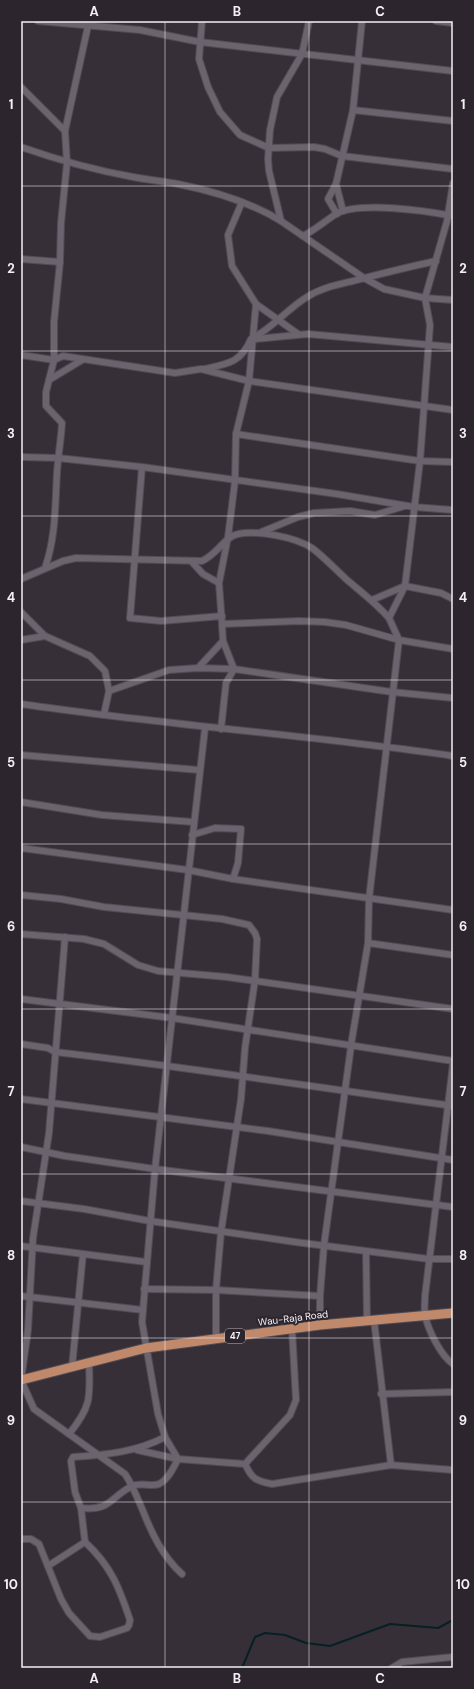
<svg xmlns="http://www.w3.org/2000/svg" width="474" height="1689" viewBox="0 0 474 1689" font-family="'DM Sans',sans-serif">
<rect width="100%" height="100%" fill="#362f38"/>
<g fill="none" stroke-linecap="round" stroke-linejoin="round">
<polyline stroke="#062123" stroke-width="2" points="242,1668 255,1637 265,1633 285,1635 306,1643 330,1646 390,1624 438,1628 453,1620"/>
<defs>
<g id="street">
<polyline points="38,21 140,30 200,42 453,71"/>
<polyline points="202,21 199,59 208,87 220,112 240,135 269,148 314,147 325,149 342,156 453,169"/>
<polyline points="309,21 302,54 277,97 270,130 268,159 269,171 281,221 364,278 384,289 425,298 453,300"/>
<polyline points="436,21 453,23"/>
<polyline points="21,87 65,131"/>
<polyline points="353,110 453,121"/>
<path d="M 21,147 C 58,160 94,170 133,177 C 148,180 163,181 178,184 C 213,191 250,202 281,221"/>
<polyline points="336,184 343,211"/>
<polyline points="242,202 228,235 232,266 256,304 249,381 236,434 235,481 228,537 219,583 222,624 299,621 325,622 346,625 399,640 453,649"/>
<polyline points="337,214 328,199 336,184 353,110 362,21"/>
<path d="M 303,236 C 315,230 325,221 336,214 C 359,201 427,211 453,216"/>
<polyline points="21,259 60,262"/>
<polyline points="256,304 298,334"/>
<polyline points="255,339 308,334 453,347"/>
<polyline points="21,355 54,360 63,356 175,373 201,369 249,381 453,410"/>
<path d="M 204,369 C 227,364 241,363 251,339 C 272,329 287,309 307,297 C 321,288 336,285 353,281 C 380,274 408,267 436,261"/>
<polyline points="49,380 82,360"/>
<polyline points="236,434 420,461 453,462"/>
<polyline points="21,457 58,458 142,467 337,494 414,507 453,510"/>
<polyline points="142,467 130,618 161,621 222,616"/>
<polyline points="259,533 298,517 314,513 350,511 375,515 405,506"/>
<polyline points="192,562 203,574 219,583"/>
<path d="M 45,568 C 56,536 55,506 57,473 C 58,456 61,440 62,423 L 46,406 L 46,392 L 54,360 L 54,322 L 60,262 L 61,223 L 67,163 L 65,131 L 88,26"/>
<path d="M 21,579 L 63,561 L 76,558 L 202,561 C 218,554 225,536 238,534 C 258,530 295,537 312,548 C 324,557 335,569 346,579 C 361,592 376,603 389,618"/>
<polyline points="372,600 405,586 441,593 453,599"/>
<polyline points="21,612 45,636 90,656 105,671 109,691 104,714"/>
<polyline points="222,624 223,641 234,669"/>
<polyline points="21,640 45,636"/>
<polyline points="198,668 223,641"/>
<polyline points="109,691 169,670 198,668 234,669 392,692 453,698"/>
<path d="M 21,704 C 164,725 310,735 453,756"/>
<polyline points="221,729 226,683 234,669"/>
<polyline points="21,755 199,770"/>
<polyline points="21,802 102,815 193,822"/>
<polyline points="192,835 215,828 241,829 238,863 233,879"/>
<polyline points="21,848 188,870 233,879 453,910"/>
<polyline points="21,895 61,899 104,907 222,919 249,925 255,933 257,939 255,980 245,1048 241,1099 221,1232 216,1290 216,1339"/>
<polyline points="21,934 84,939 104,944 138,965 158,971 227,977 453,1009"/>
<path d="M 65,937 L 49,1133 L 33,1238 L 28,1330 L 21,1380 L 34,1409 L 125,1474 C 133,1486 137,1497 143,1511 C 152,1534 163,1557 182,1574"/>
<polyline points="368,943 453,955"/>
<polyline points="21,999 172,1018 453,1061"/>
<path d="M 21,1044 L 48,1048 L 55,1052 C 188,1067 320,1088 453,1106"/>
<path d="M 453,1064 L 425,1296 C 425,1302 424,1309 425,1315 C 428,1330 441,1356 453,1364"/>
<polyline points="21,1099 268,1131 453,1160"/>
<polyline points="21,1147 65,1156 155,1169 453,1207"/>
<polyline points="21,1201 84,1209 150,1221 295,1242 429,1259 453,1259"/>
<polyline points="21,1246 146,1262"/>
<polyline points="366,1251 367,1321"/>
<polyline points="144,1289 216,1290 320,1296"/>
<polyline points="21,1296 143,1310"/>
<polyline points="374,1320 391,1465"/>
<polyline points="320,1325 320,1296 324,1245 352,1039 368,943 369,899 399,640 389,618 405,586 420,461 430,325 425,298 447,221 453,183"/>
<polyline points="72,1367 83,1254"/>
<polyline points="381,1394 453,1392"/>
<path d="M 69,1434 C 92,1406 90,1397 89,1362"/>
<polyline points="137,1450 178,1459 245,1464"/>
<path d="M 245,1464 C 252,1479 256,1481 272,1484 L 391,1465 L 453,1470"/>
<polyline points="245,1464 290,1415 296,1400 292,1329"/>
<path d="M 81,1508 C 111,1511 109,1498 132,1486 C 140,1482 152,1487 159,1484 C 168,1480 174,1467 178,1459 L 165,1437 L 158,1414 L 142,1322 L 155,1169 L 205,728"/>
<path d="M 21,1539 L 31,1539 L 39,1544 L 61,1599 L 69,1613 L 90,1636 L 100,1637 L 127,1628 L 129,1625 L 130,1620 C 119,1587 111,1566 85,1542 L 81,1508 L 75,1492 L 71,1461 L 73,1457 C 105,1455 137,1452 165,1437"/>
<polyline points="48,1566 85,1542"/>
<polyline points="392,1668 402,1662 453,1657"/>
</g>
<polyline id="primary" points="21,1380 146,1348 320,1325 453,1313"/>
</defs>
<use href="#street" stroke="#514b52" stroke-width="8"/>
<use href="#primary" stroke="#514b52" stroke-width="11"/>
<use href="#street" stroke="#6b636d" stroke-width="6"/>
<use href="#primary" stroke="#c1896b" stroke-width="9"/>
</g>
<path fill="none" stroke="#f4eff5" stroke-width="1" stroke-opacity="0.55" d="M 165,21 L 165,1668M 309,21 L 309,1668M 21,186 L 453,186M 21,351 L 453,351M 21,516 L 453,516M 21,680 L 453,680M 21,844 L 453,844M 21,1009 L 453,1009M 21,1174 L 453,1174M 21,1338 L 453,1338M 21,1502 L 453,1502"/>
<g text-anchor="middle" dominant-baseline="central" stroke-width="4" stroke-linejoin="round" paint-order="stroke">
<rect fill="#2c252d" stroke="#b8b2b9" stroke-width="1" x="225" y="1329" width="20" height="14" rx="3"/>
<g font-size="9" font-weight="bold" fill="#f4eff5">
<text x="235" y="1336">47</text>
</g>
<g font-size="10" fill="#f4eff5" stroke="#2c252d">
<text transform="translate(293 1318) rotate(-7)">Wau-Raja Road</text>
</g>
</g>
<rect width="474" height="1689" fill="none" stroke="#2c252d" stroke-width="44"/>
<rect x="22" y="22" width="430" height="1645" fill="none" stroke="#f4eff5" stroke-width="1.5"/>
<g font-size="13" text-anchor="middle" font-weight="bold" fill="#f4eff5">
<text x="94" y="16">A</text>
<text x="237" y="16">B</text>
<text x="380" y="16">C</text>
<text x="11" y="109">1</text>
<text x="463" y="109">1</text>
<text x="11" y="273">2</text>
<text x="463" y="273">2</text>
<text x="11" y="438">3</text>
<text x="463" y="438">3</text>
<text x="11" y="602">4</text>
<text x="463" y="602">4</text>
<text x="11" y="767">5</text>
<text x="463" y="767">5</text>
<text x="11" y="931">6</text>
<text x="463" y="931">6</text>
<text x="11" y="1096">7</text>
<text x="463" y="1096">7</text>
<text x="11" y="1260">8</text>
<text x="463" y="1260">8</text>
<text x="11" y="1425">9</text>
<text x="463" y="1425">9</text>
<text x="11" y="1589">10</text>
<text x="463" y="1589">10</text>
<text x="94" y="1683">A</text>
<text x="237" y="1683">B</text>
<text x="380" y="1683">C</text>
</g>
</svg>
